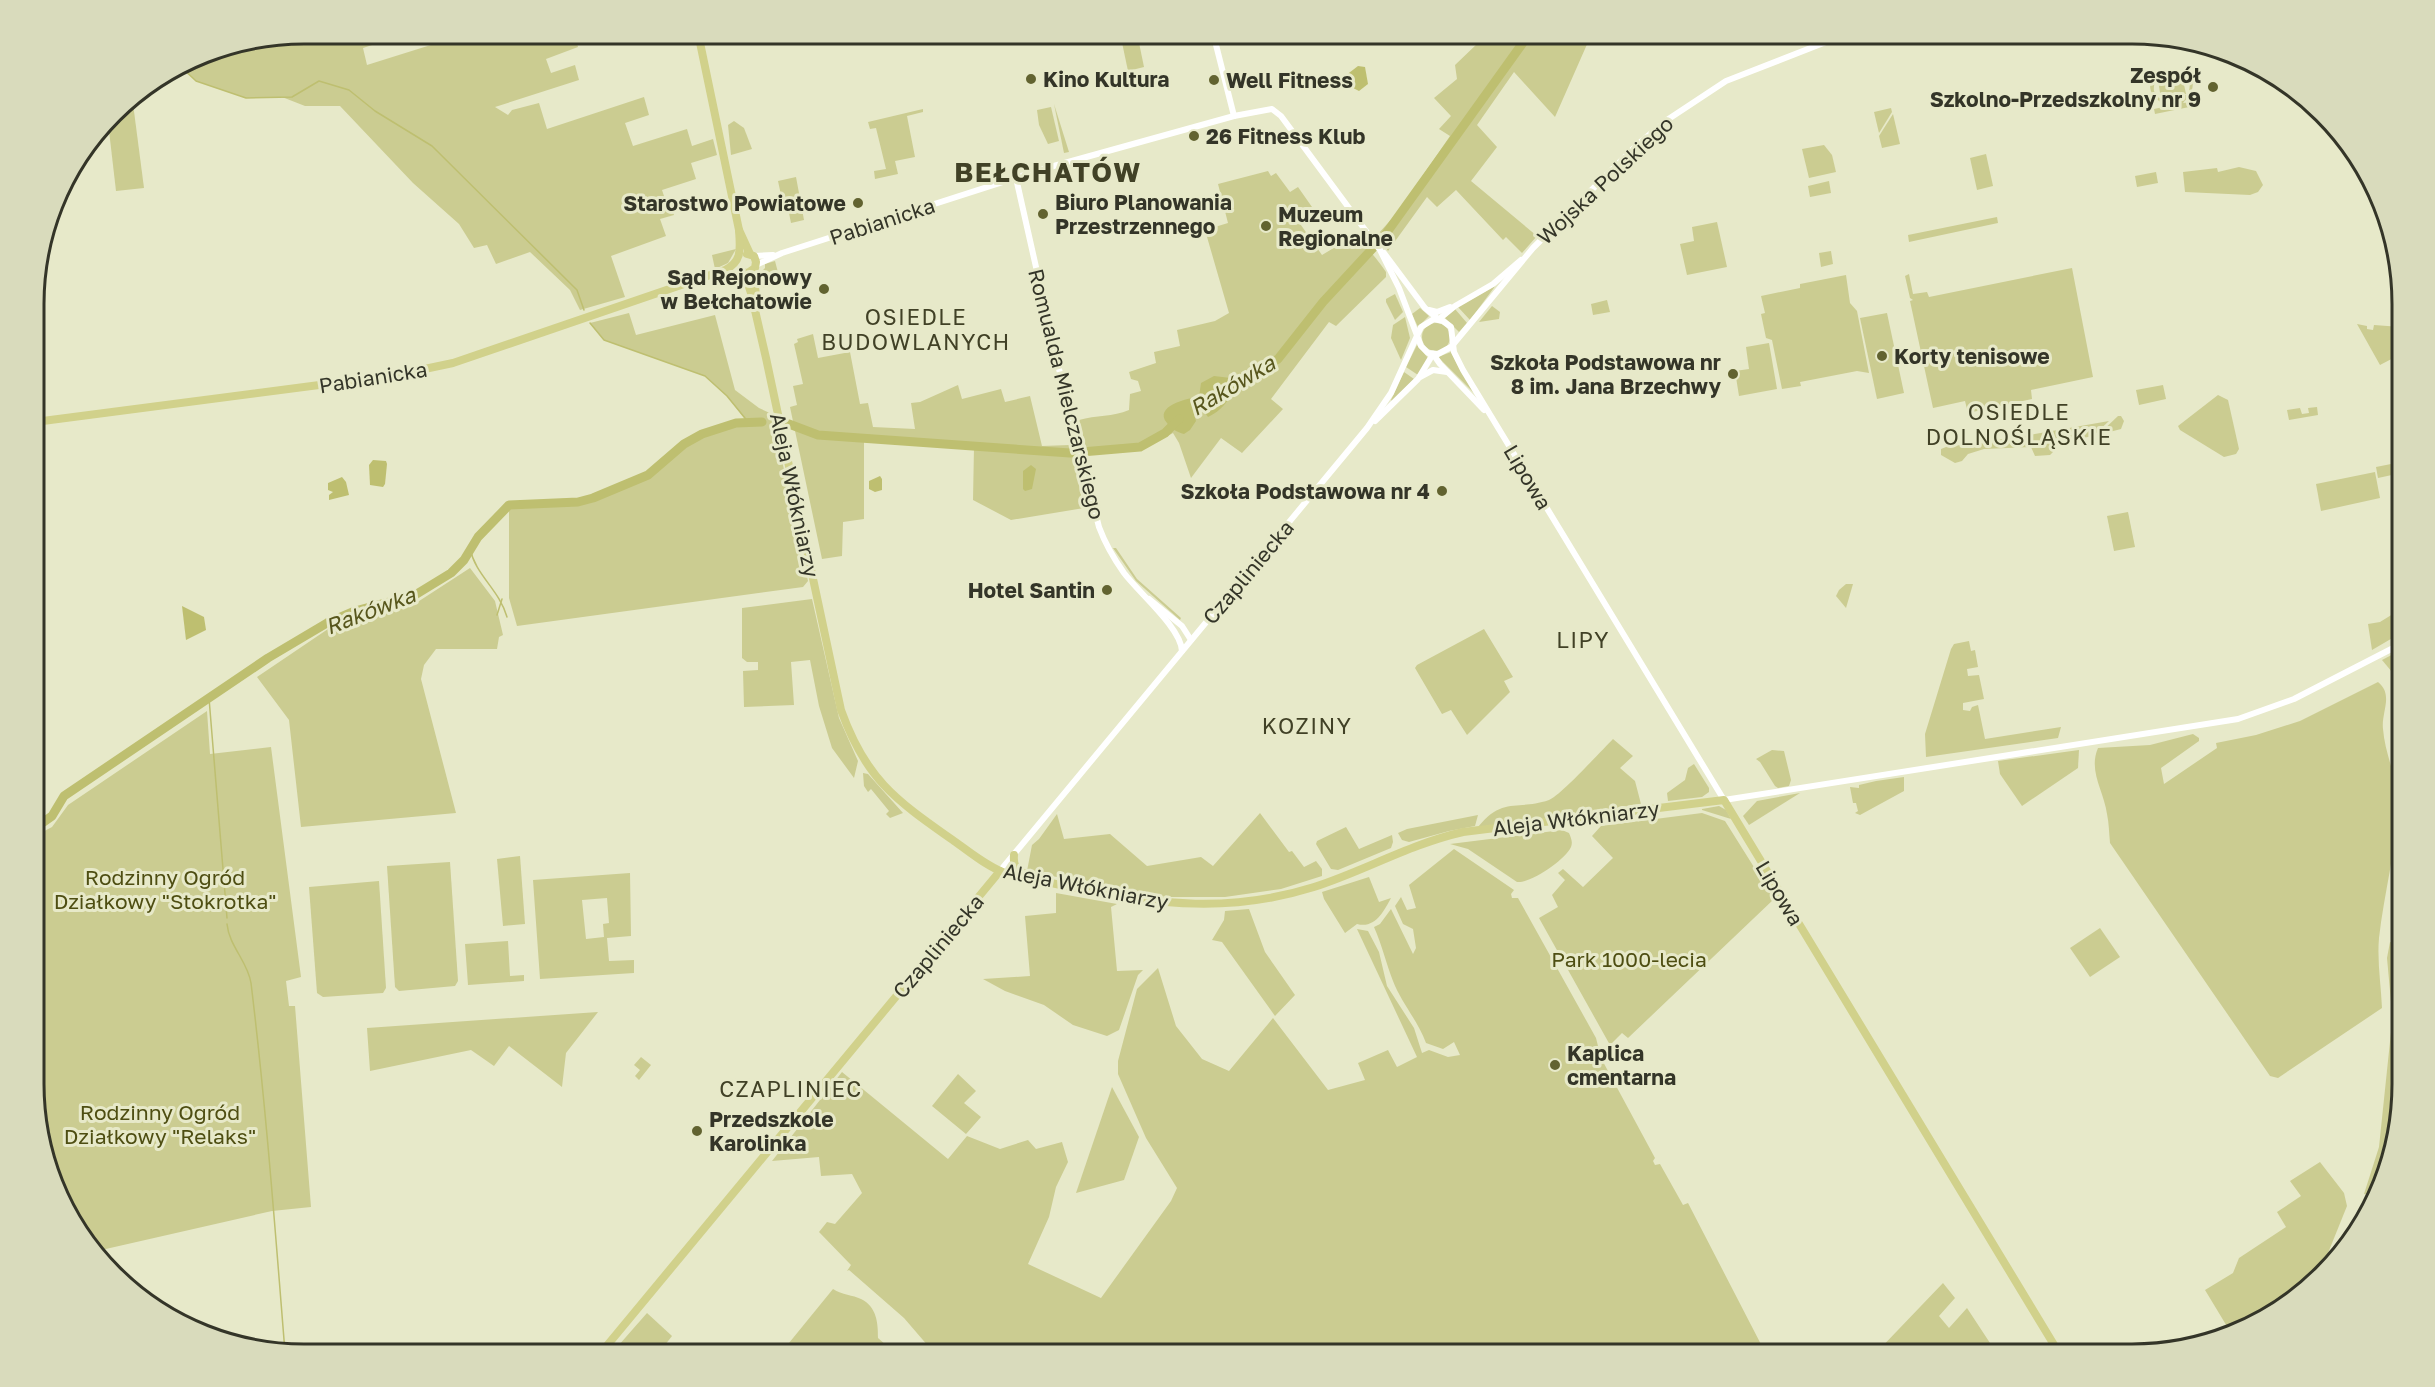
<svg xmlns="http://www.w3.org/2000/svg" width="2435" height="1387" viewBox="0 0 2435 1387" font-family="'Golos Text',sans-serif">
<rect width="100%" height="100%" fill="#e7e9c9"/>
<g fill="#cbcc91" fill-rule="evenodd">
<polygon points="304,33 409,33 363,48 367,65 469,33 574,33 578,47 546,59 551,73 575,65 579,80 495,107 508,115 512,110 539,103 547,129 644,97 649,115 625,123 633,146 687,129 692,146 713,139 717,155 691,163 696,179 662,190 665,199 669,200 674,215 660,219 666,236 611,256 625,297 580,310 570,290 530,252 496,264 487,245 474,248 459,224 413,183 340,106 305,106 282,97 246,98 196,81 180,66 200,53"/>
<polygon points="1120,33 1137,33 1144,67 1128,71"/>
<polygon points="1469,33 1592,33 1555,117 1514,72 1477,125 1497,147 1471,181 1537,236 1522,253 1506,237 1503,240 1456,190 1437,207 1427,197 1388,251 1378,234 1397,213 1450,136 1439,129 1451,116 1434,98 1457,79 1455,65 1478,43"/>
<path d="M 2177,69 L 2189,74 C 2197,86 2191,94 2183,103 L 2199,101 L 2199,105 L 2155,114 L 2154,109 L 2168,106 C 2155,101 2141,86 2158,74 C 2163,71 2171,70 2177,69 ZM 2174,73 C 2185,73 2192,80 2189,91 C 2180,104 2161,106 2154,91 C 2153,77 2162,75 2174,73 Z"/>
<polygon points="2182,75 2186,94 2161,99 2158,80"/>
<polygon points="132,96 144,188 116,191 108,122 125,100"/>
<polygon points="1054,104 1069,152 1064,153"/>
<polygon points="1051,107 1059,141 1048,144 1039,125 1037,110"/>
<polygon points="1891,108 1892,112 1879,133 1874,112"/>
<polygon points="923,109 923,112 907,116 915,157 895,161 898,174 875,179 874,171 886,169 876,128 870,129 868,122"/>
<polygon points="1893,114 1900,144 1882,148 1879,136"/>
<polygon points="734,121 744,128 752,149 731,155 728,125"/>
<polygon points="1824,145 1832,155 1836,172 1809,178 1802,149"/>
<polygon points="1986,154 1993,186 1977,190 1970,158"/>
<polygon points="2239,167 2256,171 2263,185 2258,192 2250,195 2185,192 2183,172 2217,168 2218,172"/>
<path d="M 1268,171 L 1271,176 L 1276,173 L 1290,192 L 1298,187 L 1312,207 L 1296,218 L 1322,255 L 1357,234 C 1366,248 1377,258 1386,272 L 1386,277 L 1336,326 L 1329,322 L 1271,399 L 1283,409 L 1242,453 L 1221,438 L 1191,478 L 1179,443 L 1173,433 L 1142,450 L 1088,455 L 1079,420 C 1096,415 1113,417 1129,410 L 1130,394 L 1141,391 L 1138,381 L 1131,379 L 1129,372 L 1156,363 L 1154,352 L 1180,346 L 1177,330 L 1215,321 L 1229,313 L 1205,230 L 1228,223 L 1218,184 Z"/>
<polygon points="2156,172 2158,183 2137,187 2135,176"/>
<polygon points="796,177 804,220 791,223 788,208 784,209 778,181"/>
<polygon points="1829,181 1831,193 1810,197 1808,186"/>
<polygon points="1997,217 1998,223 1909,242 1908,235"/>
<polygon points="1717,222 1727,267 1687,275 1680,244 1694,241 1692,227"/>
<polygon points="736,249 728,263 715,269 712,255"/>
<polygon points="1831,251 1833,264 1821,267 1819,253"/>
<polygon points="775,261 780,280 764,288 761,286 759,274 765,268 765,264"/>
<polygon points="2072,268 2093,377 2031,390 2032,399 1968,413 1965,401 1933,408 1910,301 1913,300 1910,298 1905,276 1909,274 1913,294 1927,292 1929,297"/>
<polygon points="1846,275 1850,303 1857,311 1869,373 1857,371 1800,382 1801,386 1782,389 1772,340 1766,338 1761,314 1765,313 1761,296 1800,288 1800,284"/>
<polygon points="1496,285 1470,320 1458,307 1495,286"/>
<polygon points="1395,294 1403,312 1395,320 1386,302 1386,299"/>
<polygon points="1607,300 1610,312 1593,315 1591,304"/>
<polygon points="1492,306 1500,312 1499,319 1479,322"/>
<polygon points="1420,308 1429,316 1418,327 1412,314"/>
<polygon points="1455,309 1467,323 1459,332 1445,318"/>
<polygon points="629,313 636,335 715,315 735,390 759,408 772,414 808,581 803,587 517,626 509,598 509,505 578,502 593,498 648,475 684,444 702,434 736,423 748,423 727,396 705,376 604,340 590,323"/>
<polygon points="1887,313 1904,393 1877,399 1860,318"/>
<polygon points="1405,317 1410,338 1401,360 1391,338 1393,325"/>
<circle cx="1436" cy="337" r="14"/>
<polygon points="2357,324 2367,326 2367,329 2373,330 2374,325 2401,327 2401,354 2380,365"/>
<polygon points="813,334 818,358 850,352 860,404 868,403 873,427 915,429 911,403 920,402 958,385 962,399 1001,389 1005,402 1030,396 1042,446 1070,445 1084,508 1011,520 973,500 974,447 864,439 864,519 843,522 842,556 822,559 790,407 797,405 793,386 803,384 794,344 798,342 797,339"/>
<polygon points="1769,343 1777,389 1739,396 1735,371 1749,369 1746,347"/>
<polygon points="1417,345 1428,358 1418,375 1406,367"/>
<polygon points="1451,352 1474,393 1438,357"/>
<polygon points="1404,372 1414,379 1392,401 1391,400"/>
<polygon points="2163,385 2166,399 2139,405 2136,390"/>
<polygon points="2218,395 2228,400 2239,449 2236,454 2224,457 2180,430 2178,426"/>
<polygon points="2317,407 2318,415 2289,420 2287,410 2300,408 2302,414 2309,413 2308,408"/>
<polygon points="2118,416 2121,416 2124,421 2121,429 2098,435"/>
<polygon points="2109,421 2093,436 2053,444 2053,452 2050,455 2035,456 2031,447 1984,449 1968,454 1962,461 1955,463 1941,455 1941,449 1946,447 2018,437"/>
<polygon points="2401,462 2401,473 2378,478 2376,467"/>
<polygon points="2375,472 2380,498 2321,511 2316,484"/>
<polygon points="2128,512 2135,547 2114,551 2107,516"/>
<polygon points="1113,548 1116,548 1137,579 1181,618 1180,620 1136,581"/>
<polygon points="470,568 495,601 503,635 499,637 497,649 436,649 424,665 421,679 456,813 301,827 289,720 257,677 328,629 413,605"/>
<polygon points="1846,584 1853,584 1846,608 1836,596 1839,590"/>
<polygon points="812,599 839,718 858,761 854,778 832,748 819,706 810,660 791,662 794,705 744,707 743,671 758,670 758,662 747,662 742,658 742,608"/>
<polygon points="2401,609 2401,633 2372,650 2368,624 2380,622"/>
<polygon points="1484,629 1513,677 1504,681 1510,692 1467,735 1451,710 1442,714 1415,668 1417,665"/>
<polygon points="1969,641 1971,651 1975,650 1978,667 1967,669 1968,676 1979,675 1984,699 1963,703 1963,710 1970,711 1972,707 1978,705 1985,739 2061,727 2058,738 1926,757 1925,734 1951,649 1954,644"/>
<polygon points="2401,650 2401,668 2392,672 2382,660"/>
<path d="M 2378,682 C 2394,695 2381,712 2383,729 C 2385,755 2398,779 2398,806 C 2396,850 2384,894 2379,938 C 2377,961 2381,985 2382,1008 L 2278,1078 L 2270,1076 L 2110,843 C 2109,833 2109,823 2107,814 C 2104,791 2088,771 2098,748 L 2150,745 L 2193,734 L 2199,738 L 2199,741 L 2161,768 L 2164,784 L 2217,748 L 2216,743 L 2256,735 L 2300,721 Z"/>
<polygon points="207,711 210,754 271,747 301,977 286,981 289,1006 295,1006 311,1207 272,1211 97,1251 79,1234 35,1118 35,836 52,827 68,805"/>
<path d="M 1613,739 L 1633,756 L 1620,768 L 1635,781 L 1641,804 L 1586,813 L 1478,827 C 1503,796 1517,811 1549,800 C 1560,796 1602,750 1613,739 Z"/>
<polygon points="1772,750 1784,751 1791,780 1789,786 1778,788 1775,786 1760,762 1756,759"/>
<polygon points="2079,750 2078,768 2022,806 2000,774 1998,761"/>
<polygon points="1694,764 1709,788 1709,792 1702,797 1668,801 1667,793 1685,780 1688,768"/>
<polygon points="863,773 868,774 903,813 890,818 886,814 889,811 871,789 868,792 864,786"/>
<polygon points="1904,777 1904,791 1860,815 1855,813 1858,811 1856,803 1853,803 1850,787 1859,788 1859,785 1876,781"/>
<polygon points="1800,793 1749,825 1743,816 1757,801"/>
<polygon points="1719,806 1726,810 1731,819 1702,810 1702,809"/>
<polygon points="1260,813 1289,852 1292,851 1304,867 1316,861 1322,869 1322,876 1281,889 1225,897 1167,897 1117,891 1092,884 1027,871 1032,845 1039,839 1057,814 1064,839 1110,834 1147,866 1201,857 1213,866"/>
<polygon points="1702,813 1725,821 1774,899 1628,1038 1622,1033 1610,1045 1539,918 1558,907 1552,895 1565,880 1558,873 1563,869 1583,887 1613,858 1592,836 1601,826"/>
<polygon points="1478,815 1475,826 1449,831 1409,842 1402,840 1398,833 1407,829"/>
<polygon points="1346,827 1359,849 1392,835 1393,842 1391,848 1338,870 1331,869 1316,844 1317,841"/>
<path d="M 1562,830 L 1569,833 C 1571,838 1573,842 1571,847 C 1565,860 1530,884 1517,882 L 1468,849 L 1450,844 Z"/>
<path d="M 1454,849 L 1514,890 L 1511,894 L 1512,898 L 1518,898 L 1586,1020 L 1596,1038 L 1601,1058 L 1655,1158 L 1653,1161 L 1655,1165 L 1660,1164 L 1683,1205 L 1688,1203 L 1766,1354 L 935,1354 L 904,1318 L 849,1270 L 847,1271 L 851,1265 L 819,1232 L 827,1222 L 835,1224 L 862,1193 L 852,1174 L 821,1176 L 819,1157 L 772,1161 L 842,1072 L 948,1159 L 967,1136 L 1000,1149 L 1028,1140 L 1036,1149 L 1062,1142 L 1068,1162 L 1056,1187 L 1049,1217 L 1028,1264 L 1101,1298 L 1171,1201 L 1177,1188 L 1146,1138 L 1118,1074 L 1118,1061 L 1137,989 L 1158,968 L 1176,1026 L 1202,1059 L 1229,1071 L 1273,1018 L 1328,1090 L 1365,1080 L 1358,1063 L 1388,1050 L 1397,1067 L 1417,1057 L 1357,929 L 1368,931 L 1379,952 L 1387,986 L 1414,1028 L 1422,1053 L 1429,1050 L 1448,1057 L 1460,1055 L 1454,1042 L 1443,1049 L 1426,1043 C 1418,1021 1401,1002 1393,981 C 1386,963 1382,945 1374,927 L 1380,924 L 1391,909 L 1413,954 L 1416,948 L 1413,929 L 1403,924 L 1395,906 L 1401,897 L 1407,910 L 1416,908 L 1409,885 Z"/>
<polygon points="520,856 525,924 503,926 497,859"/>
<polygon points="450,862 458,981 455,986 399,991 395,987 387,866"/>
<path d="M 630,873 L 631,936 L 607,938 L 609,961 L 634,960 L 634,973 L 540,979 L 533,880 ZM 607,898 L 609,923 L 603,924 L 604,937 L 586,939 L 582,900 Z"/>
<path d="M 1369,877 L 1379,902 L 1391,898 C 1384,911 1375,929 1357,924 L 1345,933 L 1324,899 L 1322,892 Z"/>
<polygon points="379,881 386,988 383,993 323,997 317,993 309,887"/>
<polygon points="1056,893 1117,904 1111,907 1117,971 1143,970 1138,975 1119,1030 1107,1036 1073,1025 1044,1005 1005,991 983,979 1030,976 1025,916 1056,913"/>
<polygon points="1249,909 1265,952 1295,995 1275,1016 1222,942 1212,940 1224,920 1225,911"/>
<polygon points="2100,928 2120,957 2090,977 2070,948"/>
<polygon points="508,941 510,976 524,975 524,981 468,985 465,944"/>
<polygon points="2390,942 2401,946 2401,996 2391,1002 2387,958"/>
<polygon points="2401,1009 2401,1101 2373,1196 2364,1194 2379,1147 2393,1013"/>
<polygon points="598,1012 566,1053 562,1087 509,1046 494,1066 471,1050 370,1071 367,1028"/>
<polygon points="641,1057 651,1065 639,1080 635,1076 640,1070 634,1065"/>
<polygon points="958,1074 976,1091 964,1103 981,1117 966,1134 932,1106"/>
<polygon points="1112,1087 1139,1137 1124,1180 1076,1193"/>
<polygon points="2320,1162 2344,1193 2347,1206 2324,1263 2281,1309 2231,1333 2205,1290 2233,1273 2239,1258 2286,1227 2277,1212 2301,1196 2290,1181"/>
<polygon points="1943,1283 1955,1298 1939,1316 1949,1328 1967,1308 1990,1343 1981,1353 1875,1354"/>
<path d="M 833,1289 C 842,1295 853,1295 861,1299 C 877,1307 878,1323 878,1338 L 896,1354 L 780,1354 Z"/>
<polygon points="647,1313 672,1336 658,1354 611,1354"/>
</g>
<g fill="#bebf70">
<polygon points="1358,66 1365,67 1368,84 1359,91 1349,86 1345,76"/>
<path d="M 1214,376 L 1239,379 L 1242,383 C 1228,396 1227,408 1208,417 L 1201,407 L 1197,406 L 1193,411 L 1196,421 L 1190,430 L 1184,434 C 1177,432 1171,429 1167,423 C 1153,406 1188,398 1199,397 L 1201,383 Z"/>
<polygon points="373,460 386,461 387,464 385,484 383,487 370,485 369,465"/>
<polygon points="1031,465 1036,469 1032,489 1025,491 1023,489 1023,471"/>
<polygon points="880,476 882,479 882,490 875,492 869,489 869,481"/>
<polygon points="342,477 346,482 349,495 329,500 329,495 333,492 328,490 328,483"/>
<polygon points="182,606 204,617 206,630 186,640"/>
</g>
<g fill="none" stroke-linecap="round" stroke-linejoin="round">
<g stroke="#bebf70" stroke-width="1.5">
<polyline points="180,66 196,81 246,98 292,97 319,81 349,90 375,111 432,146 577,290 584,310"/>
<polyline points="590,323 604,340 705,376 727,396 749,423"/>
<path d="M 470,548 C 475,575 499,589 507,617"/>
<polyline points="497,615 502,599"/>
<polyline points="209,698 227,918"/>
<path d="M 227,924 C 229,946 248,962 251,983 C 266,1106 275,1228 285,1352"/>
</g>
<g stroke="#bebf70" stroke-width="9">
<polyline points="1233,385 1278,359 1323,302 1385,235 1530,33"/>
<polyline points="789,424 818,435 1070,453 1140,447 1165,433 1179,419"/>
<polyline points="35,828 52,816 64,796 268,658 327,623 355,611 415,595 451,573 464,560 478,537 509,505 578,502 593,498 648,475 684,444 702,434 736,423 762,422"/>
</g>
<g stroke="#fff" stroke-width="6">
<polyline points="1213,33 1234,116"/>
<polyline points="1215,42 1244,33"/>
<path d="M 1016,178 L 1058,365 L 1099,527 C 1105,543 1114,559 1124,573 C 1139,593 1181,628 1182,651"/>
<polyline points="1384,253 1425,308 1438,319"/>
<polyline points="754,256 773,255"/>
<polyline points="756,265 782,253 1043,169 1234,116 1272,109 1281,116 1380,250 1399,288 1421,346 1428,353 1438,354 1451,347 1533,248 1638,144 1667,120 1726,81 1849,33"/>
<polyline points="1429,310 1437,312 1450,307"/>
<polyline points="1439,319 1455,306 1493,284 1521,260"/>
<polyline points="1433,354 1440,364 1484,410"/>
<polyline points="1420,377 1433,370 1447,372"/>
<polyline points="1375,421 1418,379 1433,354"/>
<polyline points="1149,599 1182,626 1191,640"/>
<polyline points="1000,871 1367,428 1391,393 1421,327 1434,319 1443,321 1451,327 1454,352 1463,370 1724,800 2238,719 2294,699 2401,644"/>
</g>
<g stroke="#d1d18b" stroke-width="8">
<polyline points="698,33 739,230 750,254"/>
<polyline points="747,254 754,256 756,262 755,268 749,272"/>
<polyline points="753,270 756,295"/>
<path d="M 744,272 L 751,293 L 766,358 L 841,710 C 866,780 896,800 954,841 C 970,852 986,866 1005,873 C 1028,879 1052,883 1076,888 C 1159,905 1231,913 1314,887 C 1364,871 1410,844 1463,832 L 1724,800 L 2059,1353"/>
<path d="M 35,422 L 396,375 L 453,363 L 725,270 C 743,261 740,248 739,230"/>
<path d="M 1014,855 C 1013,865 1016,870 1026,874"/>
<polyline points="600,1354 1000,871"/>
</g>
</g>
<g fill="#626330" stroke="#e7e9c9" stroke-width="2">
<circle cx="1031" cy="79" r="6"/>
<circle cx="1214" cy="80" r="6"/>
<circle cx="2213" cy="87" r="6"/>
<circle cx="1194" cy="136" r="6"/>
<circle cx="858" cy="203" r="6"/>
<circle cx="1043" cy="214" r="6"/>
<circle cx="1266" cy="226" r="6"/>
<circle cx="824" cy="289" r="6"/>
<circle cx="1882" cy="356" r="6"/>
<circle cx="1733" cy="374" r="6"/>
<circle cx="1442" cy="491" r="6"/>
<circle cx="1107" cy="590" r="6"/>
<circle cx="1555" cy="1065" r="6"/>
<circle cx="697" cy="1131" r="6"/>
</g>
<g text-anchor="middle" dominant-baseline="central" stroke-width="6" stroke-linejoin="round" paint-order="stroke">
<g font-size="21" font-weight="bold" fill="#343528" stroke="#e7e9c9" text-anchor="start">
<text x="2201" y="75" text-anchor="end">Zespół<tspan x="2201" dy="24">Szkolno-Przedszkolny nr 9</tspan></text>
<text x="1043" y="79">Kino Kultura</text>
<text x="1226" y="80">Well Fitness</text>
<text x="1206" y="136">26 Fitness Klub</text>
<text x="1055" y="202">Biuro Planowania<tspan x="1055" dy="24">Przestrzennego</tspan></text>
<text x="846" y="203" text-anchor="end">Starostwo Powiatowe</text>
<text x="1278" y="214">Muzeum<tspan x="1278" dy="24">Regionalne</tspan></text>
<text x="812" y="277" text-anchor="end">Sąd Rejonowy<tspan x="812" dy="24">w Bełchatowie</tspan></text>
<text x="1894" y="356">Korty tenisowe</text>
<text x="1721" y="362" text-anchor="end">Szkoła Podstawowa nr<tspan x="1721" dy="24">8 im. Jana Brzechwy</tspan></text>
<text x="1430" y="491" text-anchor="end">Szkoła Podstawowa nr 4</text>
<text x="1095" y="590" text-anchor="end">Hotel Santin</text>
<text x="1567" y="1053">Kaplica<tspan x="1567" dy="24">cmentarna</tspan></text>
<text x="709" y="1119">Przedszkole<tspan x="709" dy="24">Karolinka</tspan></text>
</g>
<g font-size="21" fill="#343528" stroke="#e7e9c9">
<text transform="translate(1605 180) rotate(-43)">Wojska Polskiego</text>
<text transform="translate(882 221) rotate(-18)">Pabianicka</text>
<text transform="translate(373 377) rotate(-9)">Pabianicka</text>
<text transform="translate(1067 394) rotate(76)">Romualda Mielczarskiego</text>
<text transform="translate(1528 477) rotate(59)">Lipowa</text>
<text transform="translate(795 495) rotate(78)">Aleja Włókniarzy</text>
<text transform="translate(1248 572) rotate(-50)">Czapliniecka</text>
<text transform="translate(1576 818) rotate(-7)">Aleja Włókniarzy</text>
<text transform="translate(1086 886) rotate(11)">Aleja Włókniarzy</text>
<text transform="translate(1780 893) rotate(59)">Lipowa</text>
<text transform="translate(938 946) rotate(-50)">Czapliniecka</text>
</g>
<g font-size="21" fill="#4e4e12" stroke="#e7e9c9">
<text x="165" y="877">Rodzinny Ogród<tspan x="165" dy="24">Działkowy "Stokrotka"</tspan></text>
<text x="1629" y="959">Park 1000-lecia</text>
<text x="160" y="1112">Rodzinny Ogród<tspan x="160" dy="24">Działkowy "Relaks"</tspan></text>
</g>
<g font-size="22" letter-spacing="1.5" fill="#414126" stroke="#e7e9c9">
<text x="916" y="316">OSIEDLE<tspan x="916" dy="25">BUDOWLANYCH</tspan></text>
<text x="2019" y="411">OSIEDLE<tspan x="2019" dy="25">DOLNOŚLĄSKIE</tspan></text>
<text x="1583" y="639">LIPY</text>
<text x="1307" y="725">KOZINY</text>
<text x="791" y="1088">CZAPLINIEC</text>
</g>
<g font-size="22" font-style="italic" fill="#57561c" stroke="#e7e9c9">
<text transform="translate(1232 385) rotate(-31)">Rakówka</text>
<text transform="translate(370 610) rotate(-21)">Rakówka</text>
</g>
<g font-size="27" font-weight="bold" letter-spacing="1.5" fill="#414126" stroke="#e7e9c9">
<text x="1048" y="172">BEŁCHATÓW</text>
</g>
</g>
<path d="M0 0H2435V1387H0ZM304 44H2132A260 260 0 0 1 2392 304V1084A260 260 0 0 1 2132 1344H304A260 260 0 0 1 44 1084V304A260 260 0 0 1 304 44Z" fill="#d9dbbc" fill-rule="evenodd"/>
<path fill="none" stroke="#343528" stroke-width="3" d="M304 44H2132A260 260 0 0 1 2392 304V1084A260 260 0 0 1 2132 1344H304A260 260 0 0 1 44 1084V304A260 260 0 0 1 304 44Z"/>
</svg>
